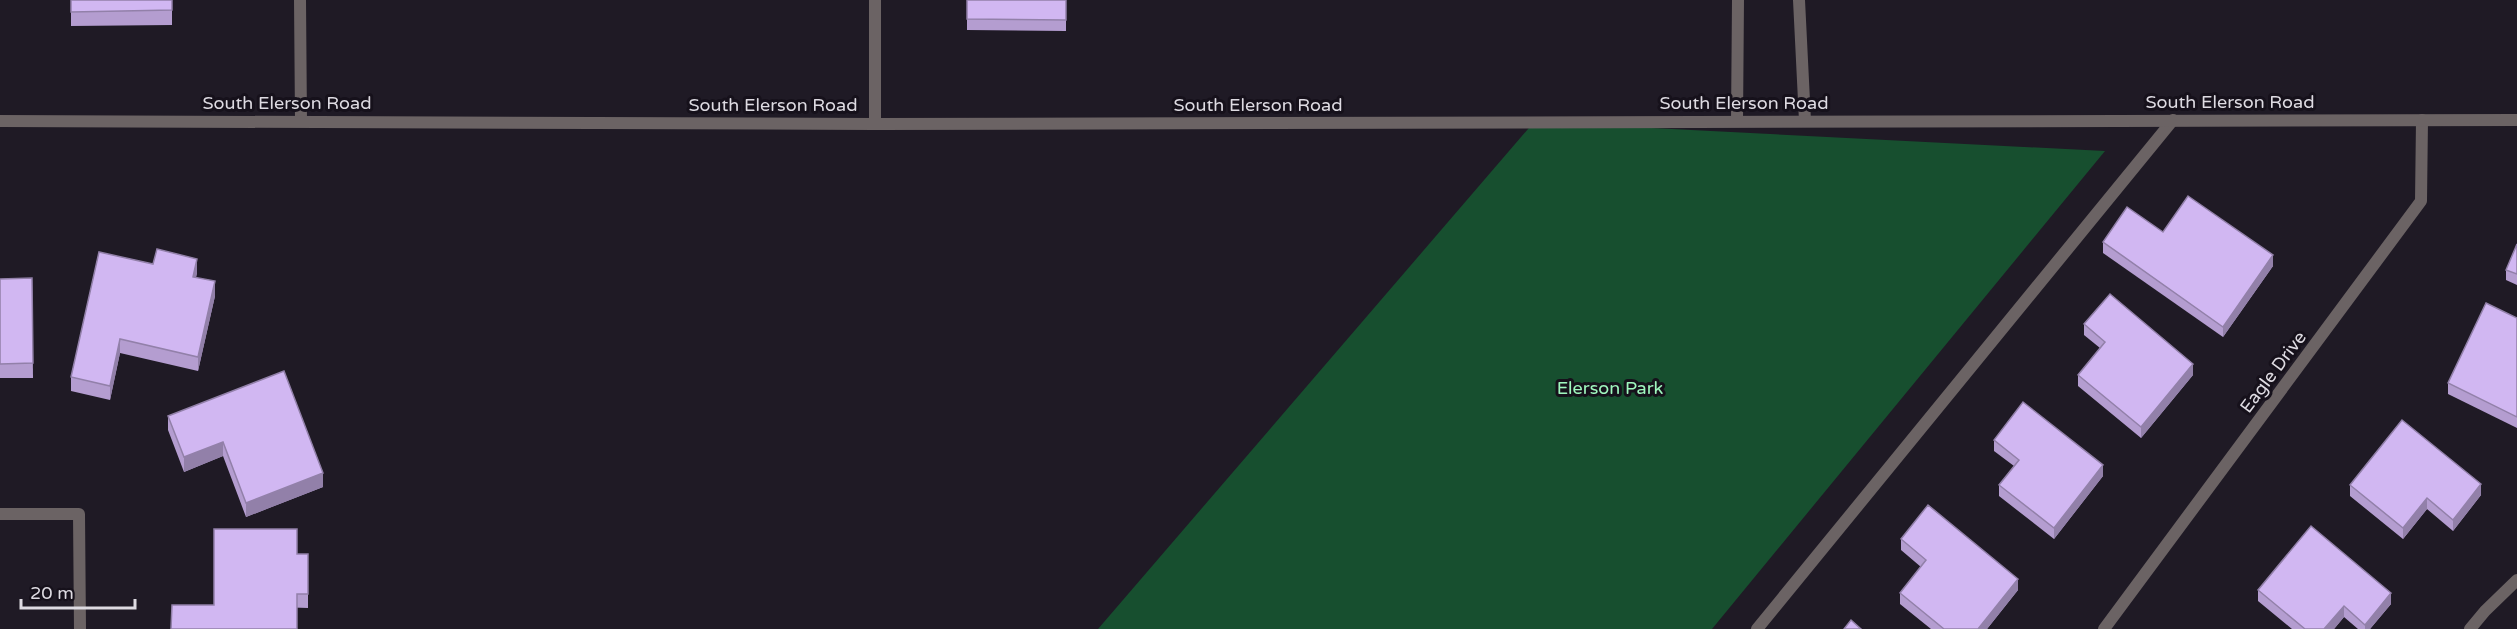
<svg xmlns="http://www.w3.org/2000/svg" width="2517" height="629" viewBox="0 0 2517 629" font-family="'Varela Round',sans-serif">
<rect width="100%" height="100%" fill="#1f1a25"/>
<polygon fill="#174f2f" points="1534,122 2105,151 1712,629 1098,629"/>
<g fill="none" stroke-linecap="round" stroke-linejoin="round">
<g stroke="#6b6364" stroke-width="12">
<polyline points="1799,0 1805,121"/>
<polyline points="1737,121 1738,0"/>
<polyline points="1757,629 2173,120"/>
<polyline points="2470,629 2485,611 2517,580"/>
</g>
<g stroke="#6b6364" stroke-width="12">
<polyline points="300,0 301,121"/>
<polyline points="875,0 875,124"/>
<polyline points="0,514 79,514 80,629"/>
<polyline points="2104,629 2421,201 2422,120"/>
</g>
<polyline stroke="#6b6364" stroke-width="12" points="0,121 875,124 2517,120"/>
</g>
<g fill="#b49dd0">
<polygon points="71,0 172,0 172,25 71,26"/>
<polygon points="967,0 1066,0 1066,31 967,30"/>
<polygon points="2163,232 2273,266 2223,337 2103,253 2103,242"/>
<polygon points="2517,244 2517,285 2506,280 2506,270"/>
<polygon points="153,264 197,273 196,277 215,296 198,371 120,353 110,400 71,391 71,377"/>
<polygon points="32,278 33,378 0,378 0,279"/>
<polygon points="2517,318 2517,428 2448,394 2448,383"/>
<polygon points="2084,324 2193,375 2141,438 2078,386 2078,375 2100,348 2084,335"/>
<polygon points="168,416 323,487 246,517 223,456 184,472 168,430"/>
<polygon points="1994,440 2103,476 2054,539 1999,496 1999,485 2014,466 1994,451"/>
<polygon points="2350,485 2481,495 2453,531 2427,509 2403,539 2350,496"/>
<polygon points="1901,539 2018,590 1987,629 1931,629 1900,604 1900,593 1921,567 1901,550"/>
<polygon points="297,554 308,554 308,608 214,605"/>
<polygon points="2258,590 2391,604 2370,629 2358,629 2344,617 2334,629 2292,629 2258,601"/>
</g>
<g fill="#9280a9">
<polygon points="2273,255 2273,266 2223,337 2223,327"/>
<polygon points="197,259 197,273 193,291 193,277"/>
<polygon points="215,281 215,296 198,371 198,357"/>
<polygon points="120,339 120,353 110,400 110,386"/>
<polygon points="2193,364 2193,375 2141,438 2141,427"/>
<polygon points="223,442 223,456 184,472 184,457"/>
<polygon points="2103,465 2103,476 2054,539 2054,528"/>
<polygon points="323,473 323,487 246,517 246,503"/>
<polygon points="2481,484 2481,495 2453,531 2453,520"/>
<polygon points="2427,498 2427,509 2403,539 2403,528"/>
<polygon points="2018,579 2018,590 1987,629 1978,629"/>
<polygon points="2391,593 2391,604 2370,629 2365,629 2365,625"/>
<polygon points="2344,606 2344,617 2334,629 2324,629"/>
</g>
<g fill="#d1b7f2" stroke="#9280a9" stroke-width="1.5">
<polygon points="71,0 172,0 172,10 71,12"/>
<polygon points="967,0 1066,0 1066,20 967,19"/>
<polygon points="2188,196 2273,255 2223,327 2103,242 2127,207 2163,232"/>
<polygon points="2517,244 2517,274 2506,270"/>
<polygon points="157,249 197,259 193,277 215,281 198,357 120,339 110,386 71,377 99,252 153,264"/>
<polygon points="32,278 33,363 0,364 0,279"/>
<polygon points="2110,294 2193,364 2141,427 2078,375 2105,342 2084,324"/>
<polygon points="2486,303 2517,318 2517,417 2448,383"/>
<polygon points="284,371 323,473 246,503 223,442 184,457 168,416"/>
<polygon points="2023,402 2103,465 2054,528 1999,485 2019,460 1994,440"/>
<polygon points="2402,420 2481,484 2453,520 2427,498 2403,528 2350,485"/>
<polygon points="1928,505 2018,579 1978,629 1944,629 1900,593 1926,560 1901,539"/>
<polygon points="2311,526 2391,593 2365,625 2344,606 2324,629 2305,629 2258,590"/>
<polygon points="214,529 297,529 297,554 308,554 308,594 297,594 297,629 171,629 172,605 214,605"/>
<polygon points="1851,620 1861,629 1844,629"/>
</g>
<g text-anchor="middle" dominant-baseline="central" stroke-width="6" stroke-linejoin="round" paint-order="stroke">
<g font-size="18" fill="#dedbe2" stroke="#16111b">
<text x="2230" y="102">South Elerson Road</text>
<text x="287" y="103">South Elerson Road</text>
<text x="1744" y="103">South Elerson Road</text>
<text x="773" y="105">South Elerson Road</text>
<text x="1258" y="105">South Elerson Road</text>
<text transform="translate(2273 372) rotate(-53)">Eagle Drive</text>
</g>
<g font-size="18" fill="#9ff7be" stroke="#16111b">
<text x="1610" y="388">Elerson Park</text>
</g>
</g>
<path d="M21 599v9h114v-9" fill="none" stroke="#dedbe2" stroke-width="3"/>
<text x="30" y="599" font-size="18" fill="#dedbe2" stroke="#16111b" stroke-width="4.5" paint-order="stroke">20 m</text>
</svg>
